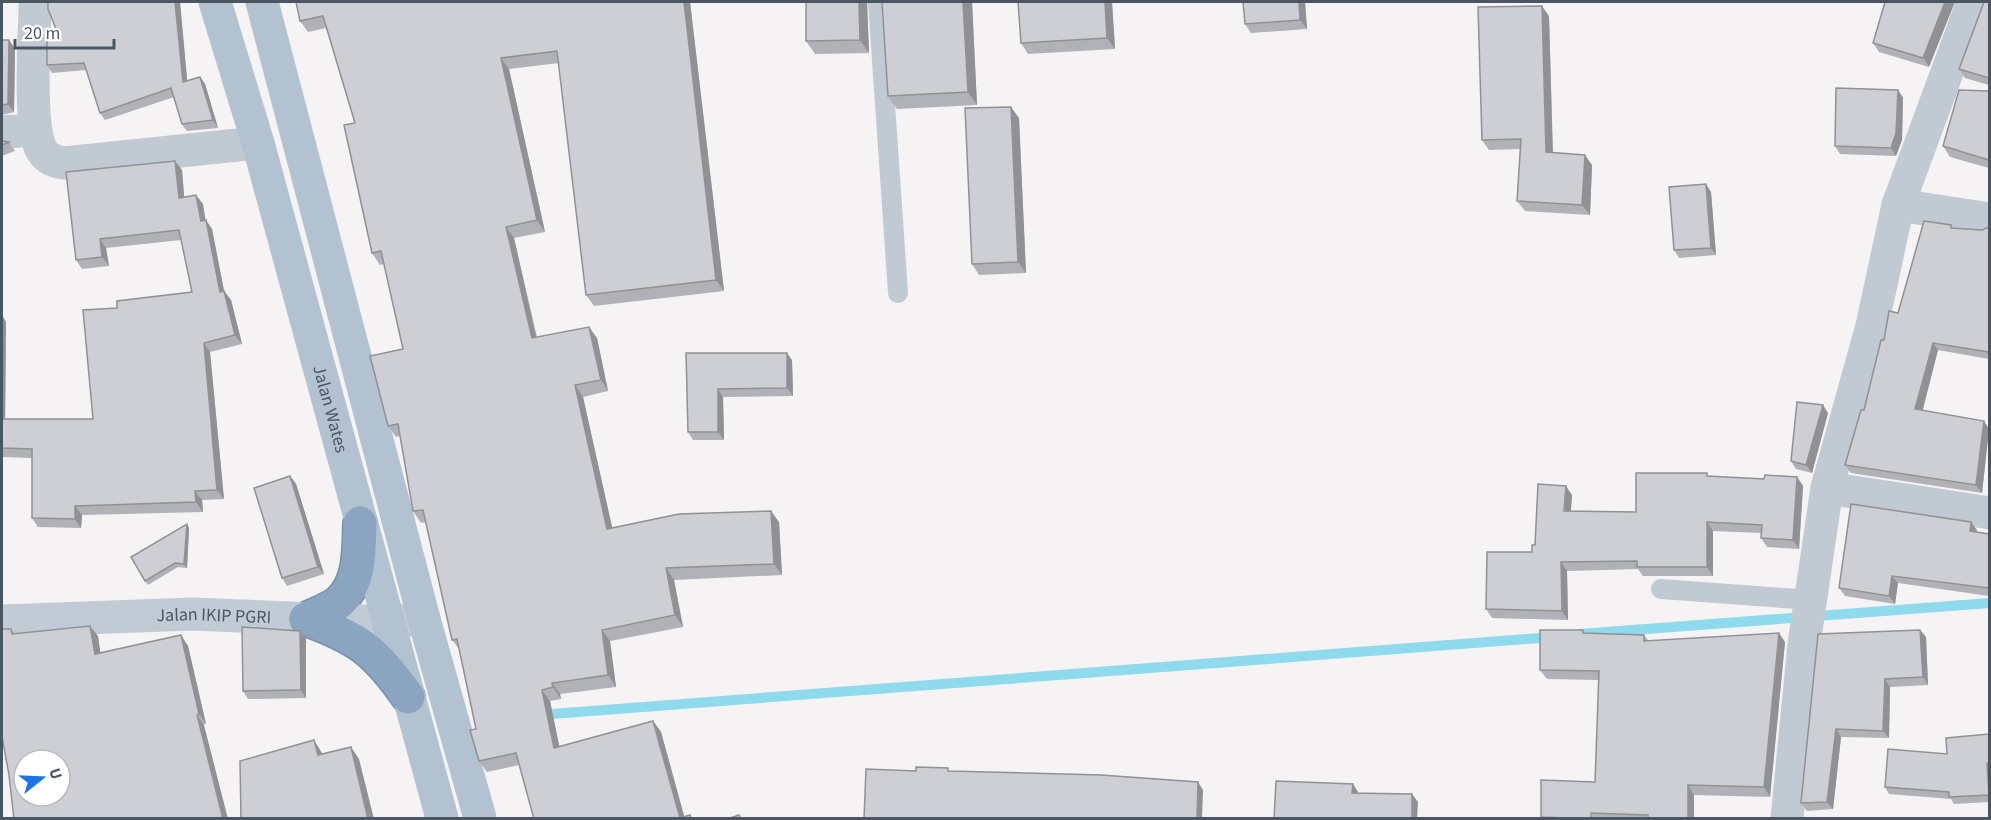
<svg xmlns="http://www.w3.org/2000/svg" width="1991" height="820" viewBox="0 0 1991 820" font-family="'Source Sans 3',sans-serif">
<rect width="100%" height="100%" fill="#f5f3f3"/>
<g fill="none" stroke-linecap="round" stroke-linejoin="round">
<g stroke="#90daee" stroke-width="10">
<polyline points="1580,634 1990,603"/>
<polyline points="539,715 1553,637"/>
</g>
<defs>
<g id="highway">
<path d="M 306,619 C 358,638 376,651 408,697"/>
<path d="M 306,619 C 316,614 331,609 339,602 C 361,582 359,550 360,523"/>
</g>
</defs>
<use href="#highway" stroke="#7690ad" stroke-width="36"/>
<g stroke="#c1cad2" stroke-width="20">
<polyline points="878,2 898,293"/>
<polyline points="1661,589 1810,600"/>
</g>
<g stroke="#c1cad2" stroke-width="33">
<path d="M 35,2 C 35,36 28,122 41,149 C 46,158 54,162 64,163 L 258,143"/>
<polyline points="2,132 35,130"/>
<polyline points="1898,205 1990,219"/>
<polyline points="1827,488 1990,513"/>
<polyline points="1787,818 1804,644 1827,488 1872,326 1898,205 1973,2"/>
</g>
<path stroke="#c1cbd6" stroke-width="33" id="s1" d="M 2,621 L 193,614 L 386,622 L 424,619"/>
<g stroke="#b3c2d1" stroke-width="33">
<path id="s2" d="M 215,2 L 258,143 L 442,818"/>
<polyline points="262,2 424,619 480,818"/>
</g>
<use href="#highway" stroke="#8ba5c1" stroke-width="33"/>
</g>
<g fill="#b0b2b7">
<polygon points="180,2 187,81 200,77 205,84 218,128 187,131 182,124 174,97 105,120 100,113 86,70 52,73 47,65 60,39"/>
<polygon points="296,2 690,2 724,291 594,306 586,295 559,63 509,69 545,232 514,238 537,337 597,338 608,391 583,397 612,528 779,522 782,575 674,580 683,627 610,641 616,687 560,694 561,699 550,701 559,747 653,721 661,732 684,817 693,819 534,819 519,765 487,772 479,761 476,729 459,649 452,640 426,522 421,523 413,511 400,436 396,437 388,426 403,349 384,264 380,265 372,253 355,123 326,28 308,32 300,21"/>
<polygon points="867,2 869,53 815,54 806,41"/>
<polygon points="972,2 977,105 897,109 888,96"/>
<polygon points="1112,2 1115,49 1028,54 1021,43"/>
<polygon points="1305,2 1307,29 1251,33 1245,24"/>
<polygon points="1885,2 1929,67 1879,52 1873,43"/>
<polygon points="1989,2 1989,85 1965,78 1959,69"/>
<polygon points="1549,16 1553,153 1592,165 1590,215 1525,211 1517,201 1520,149 1489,150 1482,140"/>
<polygon points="2,40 9,40 15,49 14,112 2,115"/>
<polygon points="1898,90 1903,98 1902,140 1896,156 1840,154 1835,146"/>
<polygon points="1989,91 1989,168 1950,157 1943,146"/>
<polygon points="1019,118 1026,273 979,275 972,264"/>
<polygon points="2,141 9,142 15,151 2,156"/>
<polygon points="182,170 184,197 203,204 205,220 212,229 224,291 231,300 242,344 210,352 224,499 202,500 203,512 82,515 81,528 38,527 32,518 32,458 2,457 2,315 6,322 5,419 93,419 117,308 192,292 181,240 106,248 109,266 82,269 76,260"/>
<polygon points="1711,192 1716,255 1679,258 1674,250"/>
<polygon points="1951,225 1953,228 1982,230 1989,227 1989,359 1938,350 1922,410 1989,429 1982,493 1851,473 1845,465 1864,410 1884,340 1898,313"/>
<polygon points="686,353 792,360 793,396 723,397 724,440 693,440 688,432"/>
<polygon points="1828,413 1812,473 1796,469 1791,461"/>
<polygon points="290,476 296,484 324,574 287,586 282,578"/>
<polygon points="1709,476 1764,479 1797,477 1803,486 1799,549 1767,547 1761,538 1761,533 1713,531 1713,576 1643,576 1638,569 1567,571 1568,620 1492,618 1486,609 1532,552 1535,545 1572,495 1571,511 1636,512"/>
<polygon points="189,528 187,568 178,567 148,585 145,581"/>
<polygon points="1977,530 1976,532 1989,534 1989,596 1898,583 1895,604 1845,596 1839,588"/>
<polygon points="11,629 15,634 98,636 100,653 181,635 188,646 206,724 9,775"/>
<polygon points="1583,630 1585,633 1644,635 1648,640 1785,642 1770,797 1694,795 1694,819 1542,819 1541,817 1595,782 1599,680 1547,679 1540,670"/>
<polygon points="1920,630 1926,637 1928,685 1890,687 1889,738 1841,737 1833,809 1807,811 1801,803 1818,634"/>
<polygon points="300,631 306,639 306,698 248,699 243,691"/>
<polygon points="1989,734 1989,802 1954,804 1951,799 1889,794 1885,787 1947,754"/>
</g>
<g fill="#909195">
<polygon points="175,2 180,2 188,89 183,82"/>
<polygon points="684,2 690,2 724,291 716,280"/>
<polygon points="859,2 867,2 869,53 860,40"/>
<polygon points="963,2 972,2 977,105 968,92"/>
<polygon points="1105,2 1112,2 1115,49 1107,38"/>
<polygon points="1299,2 1305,2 1307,29 1300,20"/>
<polygon points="1945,2 1955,2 1929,67 1923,58"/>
<polygon points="1542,6 1549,16 1553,163 1546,152"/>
<polygon points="9,40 15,49 14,112 8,104"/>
<polygon points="501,58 509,69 545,232 537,220"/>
<polygon points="200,77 205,84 218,128 213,120"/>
<polygon points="1898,90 1903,98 1902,140 1896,156 1891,148"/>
<polygon points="1011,107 1019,118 1026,273 1018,262"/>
<polygon points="1585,155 1592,165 1590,215 1582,205"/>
<polygon points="175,161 182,170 185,207 179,198"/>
<polygon points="2,181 3,183 2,211"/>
<polygon points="1706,184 1711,192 1716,255 1711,248"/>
<polygon points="196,195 203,204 207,230 201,221"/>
<polygon points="206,220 212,229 226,301 220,292"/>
<polygon points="506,227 514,238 539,350 532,338"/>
<polygon points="100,239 106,248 109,266 102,257"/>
<polygon points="224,291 231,300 242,344 235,335"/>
<polygon points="2,315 6,322 5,428 2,423"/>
<polygon points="589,327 597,338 608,391 601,380"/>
<polygon points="204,343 210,352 224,499 217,490"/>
<polygon points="1933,343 1938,350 1921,417 1915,409"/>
<polygon points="787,353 792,360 793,396 787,388"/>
<polygon points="575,385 583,397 615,540 607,529"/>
<polygon points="718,389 723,397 724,440 718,432"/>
<polygon points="1823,405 1828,413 1812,473 1806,465"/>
<polygon points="1984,421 1989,429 1982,493 1976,485"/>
<polygon points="290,476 296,484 324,574 318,567"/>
<polygon points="1797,477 1803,486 1799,549 1793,540"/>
<polygon points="1566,486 1572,495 1570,519 1564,511"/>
<polygon points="195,491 202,500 203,512 196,502"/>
<polygon points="75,506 82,515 81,528 75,519"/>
<polygon points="771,511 779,522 782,575 774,564"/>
<polygon points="1707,522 1713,531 1713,576 1707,567"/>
<polygon points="1971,522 1977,530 1976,539 1970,531"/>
<polygon points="187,524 189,528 187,568 184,564"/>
<polygon points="1561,562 1567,571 1568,620 1562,611"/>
<polygon points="666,568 674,580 683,627 675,615"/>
<polygon points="1892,576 1898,583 1895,604 1889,596"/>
<polygon points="90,626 98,636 102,665 95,654"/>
<polygon points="602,630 610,641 616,687 608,675"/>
<polygon points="1920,630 1926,637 1928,685 1923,677"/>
<polygon points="300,631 306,639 306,698 301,690"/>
<polygon points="1779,633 1785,642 1770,797 1764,787"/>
<polygon points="181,635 188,646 206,724 199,714"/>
<polygon points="1885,679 1890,687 1889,738 1883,731"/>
<polygon points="552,683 560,694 561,699 553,687"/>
<polygon points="542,690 550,701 562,759 554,748"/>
<polygon points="197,715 204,725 228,819 223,819"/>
<polygon points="653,721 661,732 685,819 680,819"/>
<polygon points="1836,729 1841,737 1833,809 1827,802"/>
<polygon points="314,740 322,753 327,767 318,755"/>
<polygon points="351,747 359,759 374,819 368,819"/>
<polygon points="1987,763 1989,767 1989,797 1989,795"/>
<polygon points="1198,782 1203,790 1202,819 1197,819"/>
<polygon points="1353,784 1358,792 1358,800 1352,793"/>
<polygon points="1688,785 1694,795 1694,819 1688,819"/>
<polygon points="1412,794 1418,802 1417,819 1412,819"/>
</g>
<g fill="#cdcfd5" stroke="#909195" stroke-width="1.5" fill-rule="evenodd">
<polygon points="48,2 175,2 183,82 200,77 213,120 182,124 171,88 100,113 84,63 47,65 47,40 60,39 48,9"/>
<polygon points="296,2 684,2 716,280 586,295 557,51 501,58 537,220 506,227 532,338 589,327 601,380 575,385 607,529 679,514 771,511 774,564 666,568 675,615 602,630 608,675 552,683 553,687 542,690 554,748 653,721 680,818 690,815 691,819 534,819 516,753 479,761 470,730 476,729 457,639 452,640 423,510 413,511 398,424 388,426 370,356 403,349 381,251 372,253 344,125 355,123 323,16 300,21"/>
<polygon points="806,2 859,2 860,40 806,41"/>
<polygon points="882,2 963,2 968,92 888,96"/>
<polygon points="1018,2 1105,2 1107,38 1021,43"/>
<polygon points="1243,2 1299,2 1300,20 1245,24"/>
<polygon points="1885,2 1945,2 1923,58 1873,43"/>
<polygon points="1984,2 1989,2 1989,78 1959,69"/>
<polygon points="1542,6 1546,152 1585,155 1582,205 1517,201 1521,139 1482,140 1478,7"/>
<polygon points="2,40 9,40 8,104 2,105"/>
<polygon points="1836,88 1898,90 1896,133 1891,148 1835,146"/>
<polygon points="1959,90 1989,91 1989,160 1943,146"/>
<polygon points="1011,107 1018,262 972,264 965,108"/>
<polygon points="2,141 9,142 2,145"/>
<polygon points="175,161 179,198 196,195 201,221 206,220 220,292 224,291 235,335 204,343 217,490 195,491 196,502 75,506 75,519 32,518 32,449 2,448 2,419 93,419 83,310 117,308 117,301 192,292 179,230 100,239 102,257 76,260 66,172"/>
<polygon points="1706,184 1711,248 1674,250 1669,187"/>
<polygon points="1924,221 1951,225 1951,228 1982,230 1989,227 1989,352 1933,343 1915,409 1984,421 1976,485 1845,465 1861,410 1864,410 1881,340 1884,340 1889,311 1898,313"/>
<polygon points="686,353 787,353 787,388 718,389 718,432 688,432"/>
<polygon points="1797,402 1823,405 1806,465 1791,461"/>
<polygon points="1636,473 1707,473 1707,476 1764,479 1765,475 1797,477 1793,540 1761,538 1762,525 1707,522 1707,567 1637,567 1637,561 1561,562 1562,611 1486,609 1487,552 1532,552 1532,545 1535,545 1538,484 1566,486 1564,511 1636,512"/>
<polygon points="290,476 318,567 282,578 254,488"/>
<polygon points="1851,504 1971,522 1970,531 1989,534 1989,588 1892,576 1889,596 1839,588"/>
<polygon points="187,524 184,564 175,563 145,581 131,557"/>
<path d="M 90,626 L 95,654 L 181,635 L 199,714 L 197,715 L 223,819 L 14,819 L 9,775 L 2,737 L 2,629 L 11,629 L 12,634 ZM 24,760 L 60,760 L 60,796 L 24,796 Z"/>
<polygon points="242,627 300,631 301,690 243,691"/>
<polygon points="1540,630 1583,630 1583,633 1644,635 1644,641 1779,633 1764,787 1688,785 1688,819 1648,819 1648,815 1591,813 1591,819 1541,817 1541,780 1595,782 1599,671 1540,670"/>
<polygon points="1920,630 1923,677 1885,679 1883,731 1836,729 1827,802 1801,803 1818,634"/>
<polygon points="1989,734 1989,763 1987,763 1989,795 1949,797 1949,792 1885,787 1888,749 1947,754 1946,738"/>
<polygon points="314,740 318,755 351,747 368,819 241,819 240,761"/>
<polygon points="916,767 948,768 948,771 1101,775 1198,782 1197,819 864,819 866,769 916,771"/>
<polygon points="1276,781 1353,784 1352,793 1412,794 1412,819 1274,819"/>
<polygon points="739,815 741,819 727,819"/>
</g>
<g text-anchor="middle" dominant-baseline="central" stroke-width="5" stroke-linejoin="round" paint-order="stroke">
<g font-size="18" fill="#4a5661" stroke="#fff">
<text stroke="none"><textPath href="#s2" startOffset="423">Jalan Wates</textPath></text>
<text stroke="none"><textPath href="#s1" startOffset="212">Jalan IKIP PGRI</textPath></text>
</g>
</g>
<rect width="1991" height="820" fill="none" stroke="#4a5661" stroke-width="6"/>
<g transform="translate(42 778) rotate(72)"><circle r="28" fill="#ffffff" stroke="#b7bbc0" stroke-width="1.5"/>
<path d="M0-4.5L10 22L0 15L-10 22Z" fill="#1a73e8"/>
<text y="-9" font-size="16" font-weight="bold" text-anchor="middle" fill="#4a5661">U</text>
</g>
<path d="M15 39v9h99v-9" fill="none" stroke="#4a5661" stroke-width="3"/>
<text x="24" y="39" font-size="18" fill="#4a5661" stroke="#ffffff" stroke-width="4.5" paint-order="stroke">20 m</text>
</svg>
